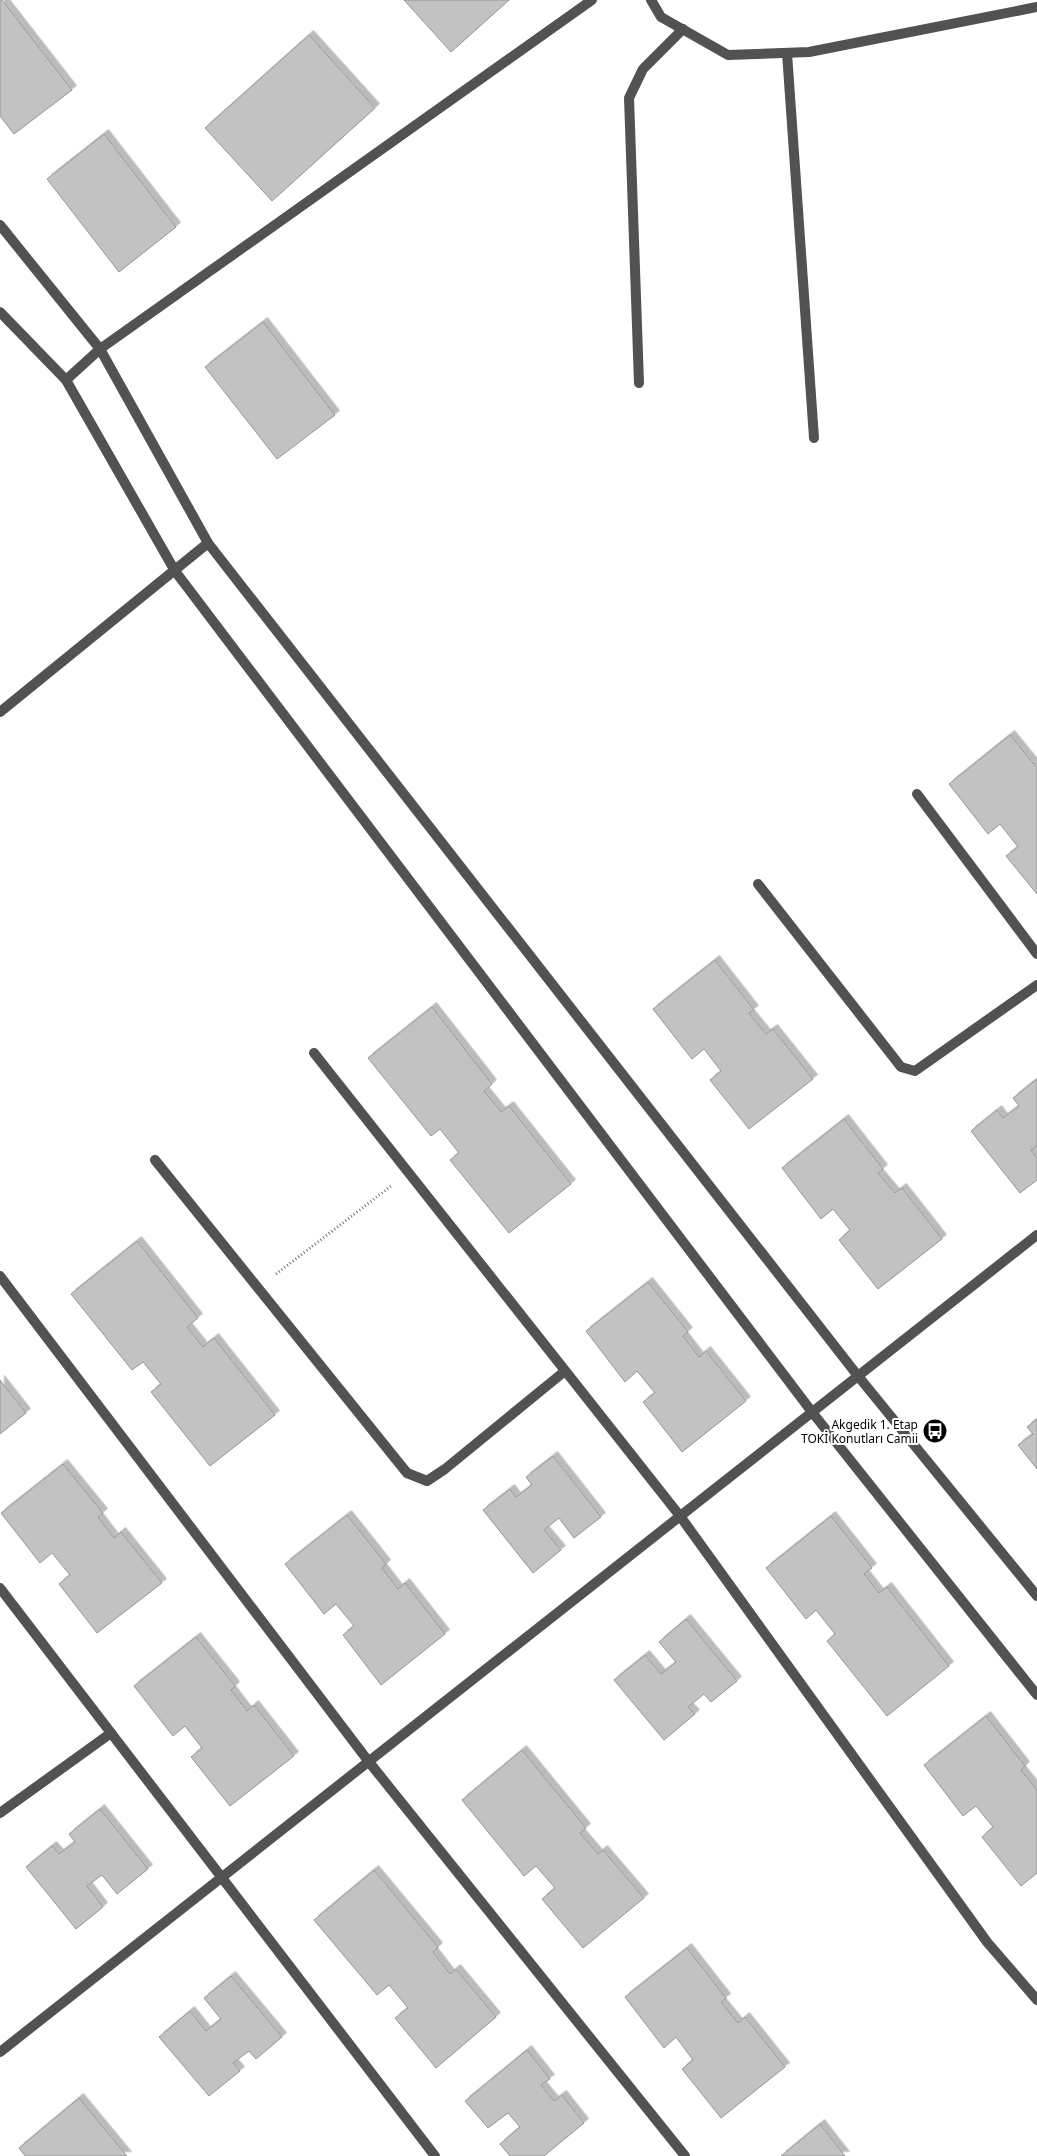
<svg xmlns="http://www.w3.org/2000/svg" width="1037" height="2156" viewBox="0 0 1037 2156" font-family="'Noto Sans',sans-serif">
<defs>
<filter id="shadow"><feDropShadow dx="4.5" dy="-4.5" stdDeviation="0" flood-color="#0004"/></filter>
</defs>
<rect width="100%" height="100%" fill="#fff"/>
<g fill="#c2c2c2" stroke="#969696" filter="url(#shadow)">
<polygon points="0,0 2,0 72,90 14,134 0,116"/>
<polygon points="404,0 509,0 451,52"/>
<polygon points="309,35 375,108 272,201 205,128"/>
<polygon points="104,134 176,227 119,272 47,179"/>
<polygon points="263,322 335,415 277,459 205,367"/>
<polygon points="1010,735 1037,768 1037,894 1006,856 1018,847 1000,824 988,834 949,784"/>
<polygon points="715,960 754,1010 749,1013 766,1034 773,1029 813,1079 749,1129 710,1080 721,1071 704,1049 692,1059 653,1009"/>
<polygon points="432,1007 492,1084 484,1091 501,1112 509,1106 571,1184 509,1233 450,1160 459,1153 440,1129 431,1136 368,1058"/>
<polygon points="1037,1079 1037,1146 1031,1150 1037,1158 1037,1180 1020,1193 971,1131 997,1110 1003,1118 1019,1106 1013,1098"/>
<polygon points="844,1119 883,1169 878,1173 895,1193 902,1188 942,1239 878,1289 839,1240 850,1230 833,1209 821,1219 782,1168"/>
<polygon points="137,1241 198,1318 187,1327 203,1347 214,1338 275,1415 210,1466 151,1392 161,1384 143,1362 132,1370 71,1294"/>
<polygon points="648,1282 688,1332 683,1336 699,1357 706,1351 746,1401 682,1452 643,1402 655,1393 637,1371 625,1382 586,1331"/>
<polygon points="0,1380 26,1413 0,1434"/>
<polygon points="1037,1419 1037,1469 1018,1445 1033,1434 1027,1427"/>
<polygon points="553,1456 601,1517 574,1538 559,1518 544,1530 561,1550 533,1573 483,1510 510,1489 516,1497 532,1485 526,1477"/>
<polygon points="63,1464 103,1513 98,1517 114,1538 121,1532 162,1583 97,1633 59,1584 70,1575 52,1553 40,1563 1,1513"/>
<polygon points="347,1515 386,1564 382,1568 398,1589 405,1583 445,1634 381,1685 343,1635 354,1626 336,1604 324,1614 285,1564"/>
<polygon points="831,1516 872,1568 864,1574 879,1593 887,1587 949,1666 887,1716 827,1641 835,1634 816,1610 806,1619 766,1568"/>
<polygon points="686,1619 737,1681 711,1702 704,1694 688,1707 695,1714 664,1740 614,1680 645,1655 661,1674 676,1662 659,1642"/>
<polygon points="196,1637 235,1686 231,1690 247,1711 254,1705 294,1756 230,1806 191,1757 202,1748 185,1726 173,1736 134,1686"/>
<polygon points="986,1716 1025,1766 1021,1770 1037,1790 1037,1873 1021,1886 982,1837 993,1827 976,1806 963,1816 924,1765"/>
<polygon points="522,1750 586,1828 580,1833 598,1854 603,1850 644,1898 583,1948 542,1899 555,1888 536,1866 524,1876 462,1800"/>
<polygon points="100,1809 148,1869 117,1894 102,1875 87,1886 103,1907 76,1929 26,1867 52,1846 59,1854 75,1842 69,1834"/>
<polygon points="374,1870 438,1947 433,1952 450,1974 456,1969 496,2017 436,2068 395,2018 408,2008 389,1985 377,1995 314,1920"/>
<polygon points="687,1948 726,1998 721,2002 738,2023 745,2017 785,2067 721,2118 682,2069 693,2060 676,2037 664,2048 625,1997"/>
<polygon points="231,1976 282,2037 256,2059 249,2051 233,2063 240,2071 209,2096 159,2037 190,2011 206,2031 221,2019 204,1998"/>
<polygon points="527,2050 550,2079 541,2085 554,2101 562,2095 584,2123 544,2156 510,2156 500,2144 520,2127 508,2113 488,2128 465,2101"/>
<polygon points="79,2098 127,2156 25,2156 19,2148"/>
<polygon points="820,2124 845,2156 781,2156"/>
</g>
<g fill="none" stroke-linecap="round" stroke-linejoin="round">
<polyline stroke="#747474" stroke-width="3" stroke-dasharray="1 2.5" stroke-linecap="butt" points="276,1274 391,1186"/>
<g stroke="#525252" stroke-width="10">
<polyline points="758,884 901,1067 915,1071 1037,985"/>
<polyline points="155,1160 407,1473 427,1481 445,1469 565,1371"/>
<polyline points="0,1813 111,1733"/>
</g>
<g stroke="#525252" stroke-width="10">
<polyline points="651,0 661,17 728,55 809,52 1037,7"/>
<polyline points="787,53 814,438"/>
<polyline points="66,380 100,349 592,0"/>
<polyline points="639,383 629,98 643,69 683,29"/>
<polyline points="917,794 1037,954"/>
<polyline points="314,1053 680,1516 987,1942 1037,2000"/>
<polyline points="0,1276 369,1762 685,2156"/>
<polyline points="0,1588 435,2156"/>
</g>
<g stroke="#525252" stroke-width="10">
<polyline points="0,225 100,349 208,543 858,1376 1037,1596"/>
<polyline points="0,312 66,380 175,571 812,1412 1037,1695"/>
<polyline points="0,712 208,543"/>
<polyline points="0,2052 1037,1235"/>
</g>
</g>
<defs>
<symbol id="bus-disc" viewBox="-11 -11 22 22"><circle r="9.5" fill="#000" stroke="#fff"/><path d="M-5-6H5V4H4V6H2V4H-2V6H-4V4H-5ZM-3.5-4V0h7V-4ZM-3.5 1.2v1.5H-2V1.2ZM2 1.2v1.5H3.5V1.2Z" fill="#fff"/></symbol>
</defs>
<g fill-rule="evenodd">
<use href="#bus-disc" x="921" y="1417" width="28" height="28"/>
</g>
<g text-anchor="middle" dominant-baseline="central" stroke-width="4" stroke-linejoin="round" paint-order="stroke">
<g font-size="12" fill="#000" stroke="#fff" text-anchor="end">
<text x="918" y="1424">Akgedik 1. Etap<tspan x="918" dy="14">TOKİ Konutları Camii</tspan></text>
</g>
</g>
</svg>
